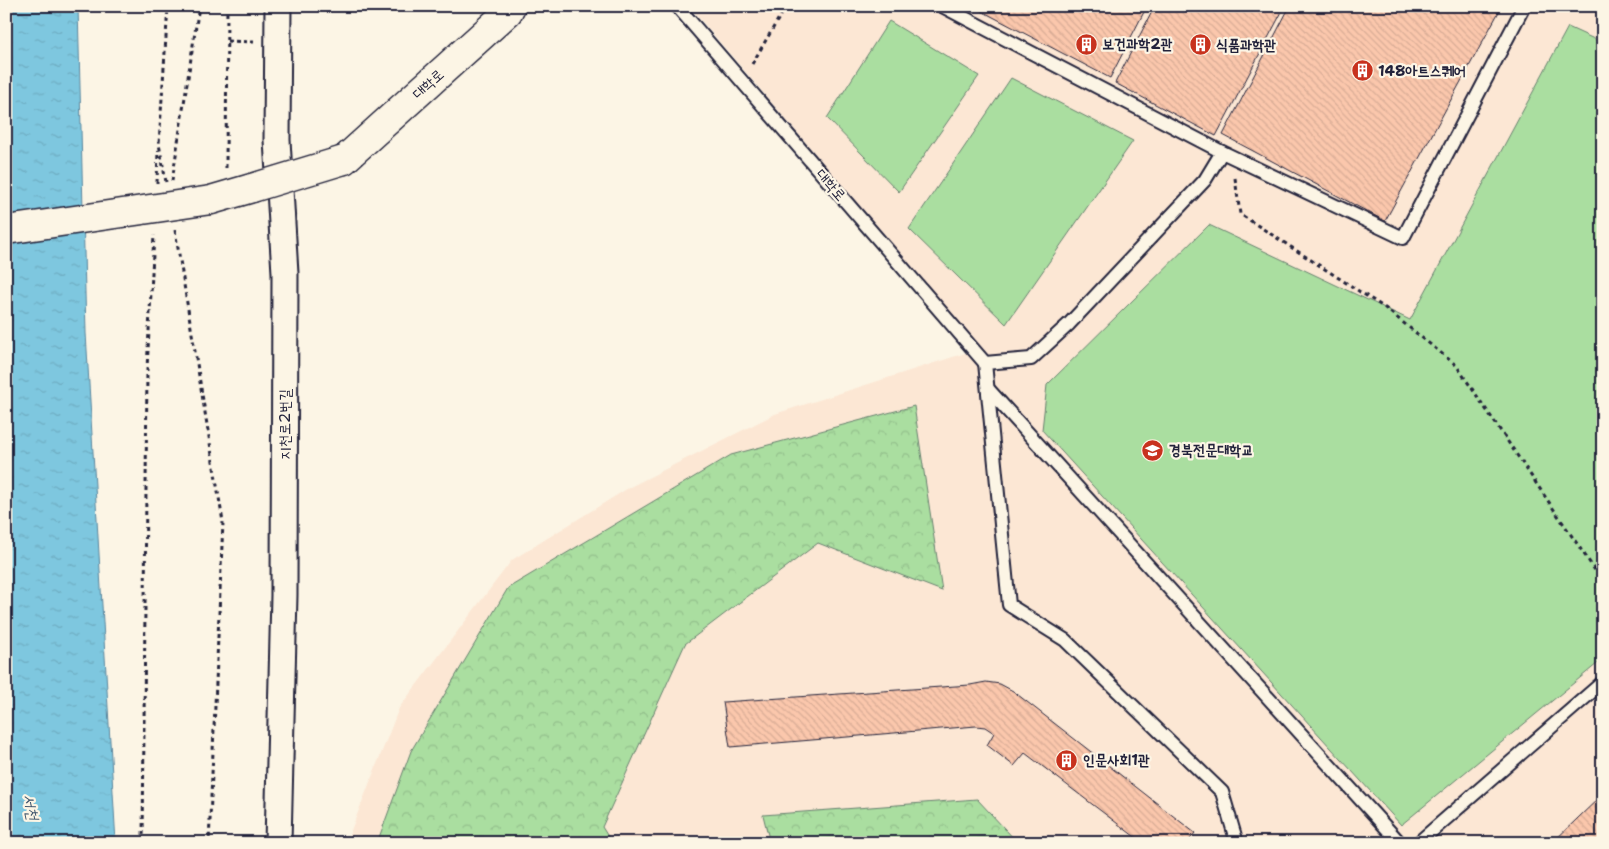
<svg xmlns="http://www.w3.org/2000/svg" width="1609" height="849" viewBox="0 0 1609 849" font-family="'Shantell Sans','Poor Story',sans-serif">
<defs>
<pattern id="forest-crowns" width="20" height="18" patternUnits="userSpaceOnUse" patternTransform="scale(1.25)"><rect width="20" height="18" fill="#aadea0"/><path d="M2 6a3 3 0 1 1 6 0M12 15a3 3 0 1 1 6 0" fill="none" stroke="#92be8b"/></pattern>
<pattern id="water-ripples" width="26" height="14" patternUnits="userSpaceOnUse" patternTransform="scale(1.25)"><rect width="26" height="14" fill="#7ec7df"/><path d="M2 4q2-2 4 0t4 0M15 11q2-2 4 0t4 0" fill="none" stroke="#6dabc0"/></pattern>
<pattern id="building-back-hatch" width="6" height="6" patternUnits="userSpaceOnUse" patternTransform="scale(1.25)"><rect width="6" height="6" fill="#fbc7ac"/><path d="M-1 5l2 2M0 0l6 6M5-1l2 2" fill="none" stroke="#d7ab95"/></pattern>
</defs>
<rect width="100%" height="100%" fill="#fcf5e5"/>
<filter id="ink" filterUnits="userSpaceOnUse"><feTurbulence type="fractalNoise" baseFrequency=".02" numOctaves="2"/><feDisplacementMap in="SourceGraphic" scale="10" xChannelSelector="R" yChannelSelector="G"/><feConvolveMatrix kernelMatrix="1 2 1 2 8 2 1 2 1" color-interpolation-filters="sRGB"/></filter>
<g filter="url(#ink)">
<polygon fill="#fce7d4" points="689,6 1603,6 1603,843 346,843 399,708 512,560 630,487 775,414 981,348"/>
<g fill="url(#forest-crowns)" stroke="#66806e">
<polygon points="914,406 942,591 818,543 685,644 602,827 612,843 377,843 411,751 508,588 731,455"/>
<polygon points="977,799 1018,843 770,843 763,815"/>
</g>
<g fill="#aadea0" stroke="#66806e">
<polygon points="889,21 979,76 899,192 827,118"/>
<polygon points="1568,27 1603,43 1603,659 1401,825 1042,430 1047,385 1209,225 1410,320"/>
<polygon points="1011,78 1133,141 1006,324 909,229"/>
</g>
<polygon fill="url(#water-ripples)" stroke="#59859d" points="6,6 78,6 86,333 116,843 6,843"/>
<g fill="url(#building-back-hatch)" stroke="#22223b">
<polygon points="972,6 1137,6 1145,10 1110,78"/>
<polygon points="1155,6 1285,6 1216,136 1115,83"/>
<polygon points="1290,6 1502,6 1385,221 1223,135"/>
<polygon points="986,682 1000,684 1013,691 1195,833 1187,843 1143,843 1025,753 1014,766 987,745 994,733 985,727 976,726 730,747 723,702 970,685"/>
<polygon points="1603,794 1603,843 1552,843"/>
</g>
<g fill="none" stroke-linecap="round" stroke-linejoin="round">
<defs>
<g id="lane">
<polyline points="677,6 985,363"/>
<polyline points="942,6 1222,152"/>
<polyline points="985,363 1031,359 1069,324 1205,180 1222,152 1403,238 1524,6"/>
<polyline points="985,363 1009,605 1065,640 1222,792 1237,843"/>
<polyline points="988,389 1400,843"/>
<polyline points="1418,843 1603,682"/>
</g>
<polyline id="street" points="278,6 277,140 285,273 284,595 278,843"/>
<g id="secondary">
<polyline points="344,160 508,12 511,6"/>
<polyline points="211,200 252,188"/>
</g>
</defs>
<use href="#lane" stroke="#22223b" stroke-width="16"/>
<use href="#street" stroke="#22223b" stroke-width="29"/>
<use href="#secondary" stroke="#22223b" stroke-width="31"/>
<g stroke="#22223b" stroke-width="3" stroke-dasharray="4 4" stroke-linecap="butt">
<polyline points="227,41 254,42"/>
<polyline points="752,64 786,6"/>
<polyline points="226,168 227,6"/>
<polyline points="1235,178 1240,214 1385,308 1456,365 1603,582"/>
<polyline points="172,181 199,6"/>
<polyline points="166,182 159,144 168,6"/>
<polyline points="157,183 158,150"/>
<polyline points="175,230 223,522 209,843"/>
<polyline points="143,843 147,369 154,235"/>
</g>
<use href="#lane" stroke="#fcf5e5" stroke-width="12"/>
<use href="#street" stroke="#fcf5e5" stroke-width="25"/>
<use href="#secondary" stroke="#fcf5e5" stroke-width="28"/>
<defs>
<g id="secondary-bridge">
<polyline points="252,188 344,160"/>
<polyline points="6,230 211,200"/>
</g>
</defs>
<use href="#secondary-bridge" stroke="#22223b" stroke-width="31" stroke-linecap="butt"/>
<use href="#secondary-bridge" stroke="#fcf5e5" stroke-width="28"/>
</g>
</g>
<defs>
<symbol id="building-disc" viewBox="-11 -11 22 22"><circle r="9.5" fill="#c8321e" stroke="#fcf5e5"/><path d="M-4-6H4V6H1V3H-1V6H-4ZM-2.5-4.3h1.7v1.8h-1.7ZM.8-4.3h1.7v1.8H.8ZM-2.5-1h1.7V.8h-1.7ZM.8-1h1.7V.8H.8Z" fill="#fff"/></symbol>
<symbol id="university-disc" viewBox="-11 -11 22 22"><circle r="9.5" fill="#c8321e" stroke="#fcf5e5"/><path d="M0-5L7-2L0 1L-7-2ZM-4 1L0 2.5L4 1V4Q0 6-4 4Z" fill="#fff"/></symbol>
</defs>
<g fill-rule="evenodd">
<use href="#building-disc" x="1074" y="32" width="25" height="25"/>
<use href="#building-disc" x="1188" y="32" width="25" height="25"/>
<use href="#building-disc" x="1350" y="58" width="25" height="25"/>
<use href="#university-disc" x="1140" y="438" width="25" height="25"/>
<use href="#building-disc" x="1054" y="748" width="25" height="25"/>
</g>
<g text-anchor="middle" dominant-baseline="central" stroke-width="4.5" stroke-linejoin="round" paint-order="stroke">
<g font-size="15" font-weight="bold" fill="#22223b" stroke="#fcf5e5" text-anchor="start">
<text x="1102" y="44">보건과학2관</text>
<text x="1216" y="45">식품과학관</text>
<text x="1378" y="71">148아트스퀘어</text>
<text x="1169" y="450">경북전문대학교</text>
<text x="1083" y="760">인문사회1관</text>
</g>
<g font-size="15" fill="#22223b" stroke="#fcf5e5">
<text transform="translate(428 84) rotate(-42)">대학로</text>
<text transform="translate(831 185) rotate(49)">대학로</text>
<text transform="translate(285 424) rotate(-90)">지천로2번길</text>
</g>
<g font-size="16" font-style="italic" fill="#3e546c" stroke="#fcf5e5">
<text transform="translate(31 807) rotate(78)">서천</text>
</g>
</g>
<rect width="1609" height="849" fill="none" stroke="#fcf5e5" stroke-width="25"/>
<rect x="12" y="12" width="1584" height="824" fill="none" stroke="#22223b" stroke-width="2" filter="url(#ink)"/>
</svg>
